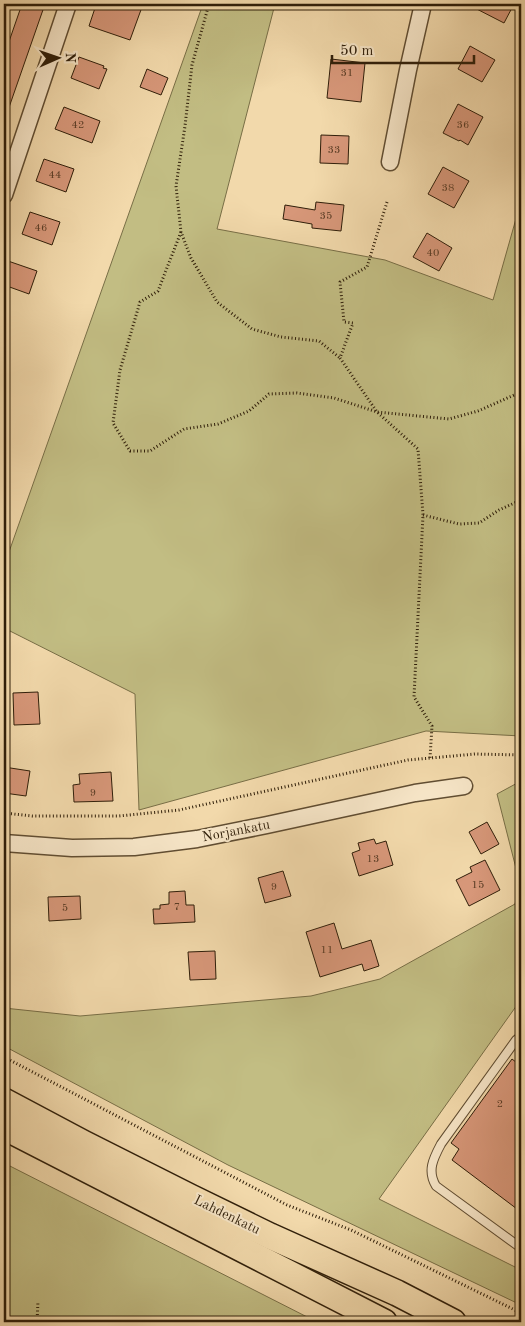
<svg xmlns="http://www.w3.org/2000/svg" width="525" height="1326" viewBox="0 0 525 1326" font-family="'Old Standard TT',serif">
<rect width="100%" height="100%" fill="#f2d9ab"/>
<filter id="stains"><feTurbulence type="fractalNoise" baseFrequency=".004" numOctaves="4"/><feColorMatrix values="0 0 0 0 .2 0 0 0 0 .09 0 0 0 0 .02 0 0 0 .5 -.17"/></filter>
<radialGradient id="worn" r=".72"><stop offset=".6" stop-color="#630" stop-opacity="0"/><stop offset="1" stop-color="#630" stop-opacity=".3"/></radialGradient>
<g fill="#c2bd83" stroke="#786e46">
<polygon points="203,4 275,4 217,229 385,260 493,300 521,201 521,736 426,731 139,810 135,694 4,628 4,566"/>
<polygon points="521,781 521,1006 517,1005 379,1199 521,1270 521,1305 228,1165 4,1046 4,1008 80,1016 311,996 380,979 515,904 520,884 497,794"/>
<polygon points="4,1163 317,1322 4,1322"/>
</g>
<g fill="#d79779" stroke="#2f1e09">
<polygon points="22,4 45,4 6,116 4,116 4,56"/>
<polygon points="105,4 133,4 142,7 130,40 89,26 96,5 104,8"/>
<polygon points="467,4 514,4 504,23"/>
<polygon points="470,46 495,60 482,82 458,69"/>
<polygon points="79,57 104,66 103,68 107,69 99,89 71,78"/>
<polygon points="331,59 365,63 361,102 327,98"/>
<polygon points="147,69 168,78 161,95 140,87"/>
<polygon points="458,104 483,117 468,145 460,140 459,141 443,133"/>
<polygon points="64,107 100,121 92,143 55,129"/>
<polygon points="321,135 349,136 348,164 320,163"/>
<polygon points="44,159 74,169 66,192 36,181"/>
<polygon points="443,167 469,181 454,208 428,194"/>
<polygon points="316,202 344,205 341,231 312,228 312,224 283,219 285,205 315,210"/>
<polygon points="30,212 60,222 52,245 22,234"/>
<polygon points="427,233 452,248 439,271 413,257"/>
<polygon points="8,261 37,271 29,294 4,285 4,273"/>
<polygon points="38,692 40,724 14,725 13,693"/>
<polygon points="4,767 30,771 26,796 4,793"/>
<polygon points="111,772 113,801 74,802 73,785 80,784 79,774"/>
<polygon points="487,822 499,844 481,854 469,832"/>
<polygon points="374,839 376,844 386,841 393,865 359,876 352,853 360,850 358,843"/>
<polygon points="485,860 500,890 469,906 456,880 472,872 470,867"/>
<polygon points="283,871 291,896 265,903 258,878"/>
<polygon points="185,891 186,905 194,905 195,922 154,924 153,909 160,909 160,905 169,904 169,892"/>
<polygon points="80,896 81,919 49,921 48,897"/>
<polygon points="334,923 342,949 371,940 379,966 364,971 362,964 320,977 306,932"/>
<polygon points="215,951 216,979 190,980 188,952"/>
<polygon points="512,1059 521,1066 521,1212 452,1160 459,1149 451,1143"/>
</g>
<g fill="none" stroke-linecap="round" stroke-linejoin="round">
<defs>
<path id="service" d="M 521,1036 L 516,1040 L 441,1144 C 433,1159 427,1171 436,1186 L 521,1248"/>
<g id="minor">
<polyline points="390,162 408,70 423,4"/>
<polyline points="4,195 68,4"/>
<polyline points="4,843 72,848 134,847 197,839 267,825 415,793 464,786"/>
</g>
<g id="primary">
<polyline points="4,1101 83,1143 190,1197 270,1236 397,1293 453,1322"/>
<polyline points="4,1127 384,1322"/>
</g>
</defs>
<use href="#service" stroke="#604d32" stroke-width="10"/>
<use href="#minor" stroke="#604d32" stroke-width="19"/>
<use href="#primary" stroke="#2f1e09" stroke-width="28"/>
<g stroke="#2f1e09" stroke-width="3" stroke-dasharray="1 2.5" stroke-linecap="butt">
<polyline points="209,4 192,65 185,126 176,186 181,232 191,258 217,302 252,329 281,337 319,341 340,358"/>
<polyline points="387,202 367,267 340,282 344,322 353,323 340,358 377,412 418,449 423,515 414,697 432,726 430,758"/>
<polyline points="181,232 158,291 140,302 120,370 113,423 130,451 150,451 184,429 218,424 249,411 269,394 297,393 334,398 377,412 449,419 478,411 521,392"/>
<polyline points="423,515 459,524 479,523 499,510 521,500"/>
<polyline points="4,813 32,816 119,816 179,810 408,760 475,754 521,755"/>
<polyline points="4,1057 287,1205 351,1230 521,1313"/>
<polyline points="37,1322 38,1301"/>
</g>
<use href="#service" stroke="#f7e6c8" stroke-width="8"/>
<use href="#minor" stroke="#f7e6c8" stroke-width="16"/>
<use href="#primary" stroke="#f2d9ab" stroke-width="25"/>
</g>
<g text-anchor="middle" dominant-baseline="central" stroke-width="4" stroke-linejoin="round" paint-order="stroke">
<g font-size="11" fill="#593c25">
<text x="347" y="73">31</text>
<text x="78" y="125">42</text>
<text x="463" y="125">36</text>
<text x="334" y="150">33</text>
<text x="55" y="175">44</text>
<text x="448" y="188">38</text>
<text x="326" y="216">35</text>
<text x="41" y="228">46</text>
<text x="433" y="253">40</text>
<text x="93" y="793">9</text>
<text x="373" y="859">13</text>
<text x="478" y="885">15</text>
<text x="274" y="887">9</text>
<text x="177" y="907">7</text>
<text x="65" y="908">5</text>
<text x="327" y="950">11</text>
<text x="500" y="1104">2</text>
</g>
<g font-size="14" fill="#2f1e09" stroke="#f7e6c8">
<text transform="translate(236 831) rotate(-11)">Norjankatu</text>
<text transform="translate(227 1215) rotate(26)">Lahdenkatu</text>
</g>
</g>
<rect width="525" height="1326" fill="none" stroke="#f2d9ab" stroke-width="20"/>
<rect x="5" y="5" width="515" height="1316" fill="none" stroke="#2f1e09" stroke-width="2.5"/>
<rect x="10" y="10" width="505" height="1306" fill="none" stroke="#2f1e09"/>
<g transform="translate(58 58) rotate(88)" stroke="#f7e6c8" stroke-width="4" paint-order="stroke">
<path d="M0-4L9 19L0 12L-9 19Z" fill="#2f1e09"/>
<text y="-8" font-size="14" font-weight="bold" text-anchor="middle" fill="#2f1e09">N</text>
</g>
<path d="M332 55v8h142v-8" fill="none" stroke="#2f1e09" stroke-width="2.5"/>
<text x="340" y="55" font-size="15" fill="#2f1e09" stroke="#f7e6c8" stroke-width="4" paint-order="stroke">50 m</text>
<rect width="100%" height="100%" filter="url(#stains)"/>
<rect width="100%" height="100%" fill="url(#worn)"/>
</svg>
